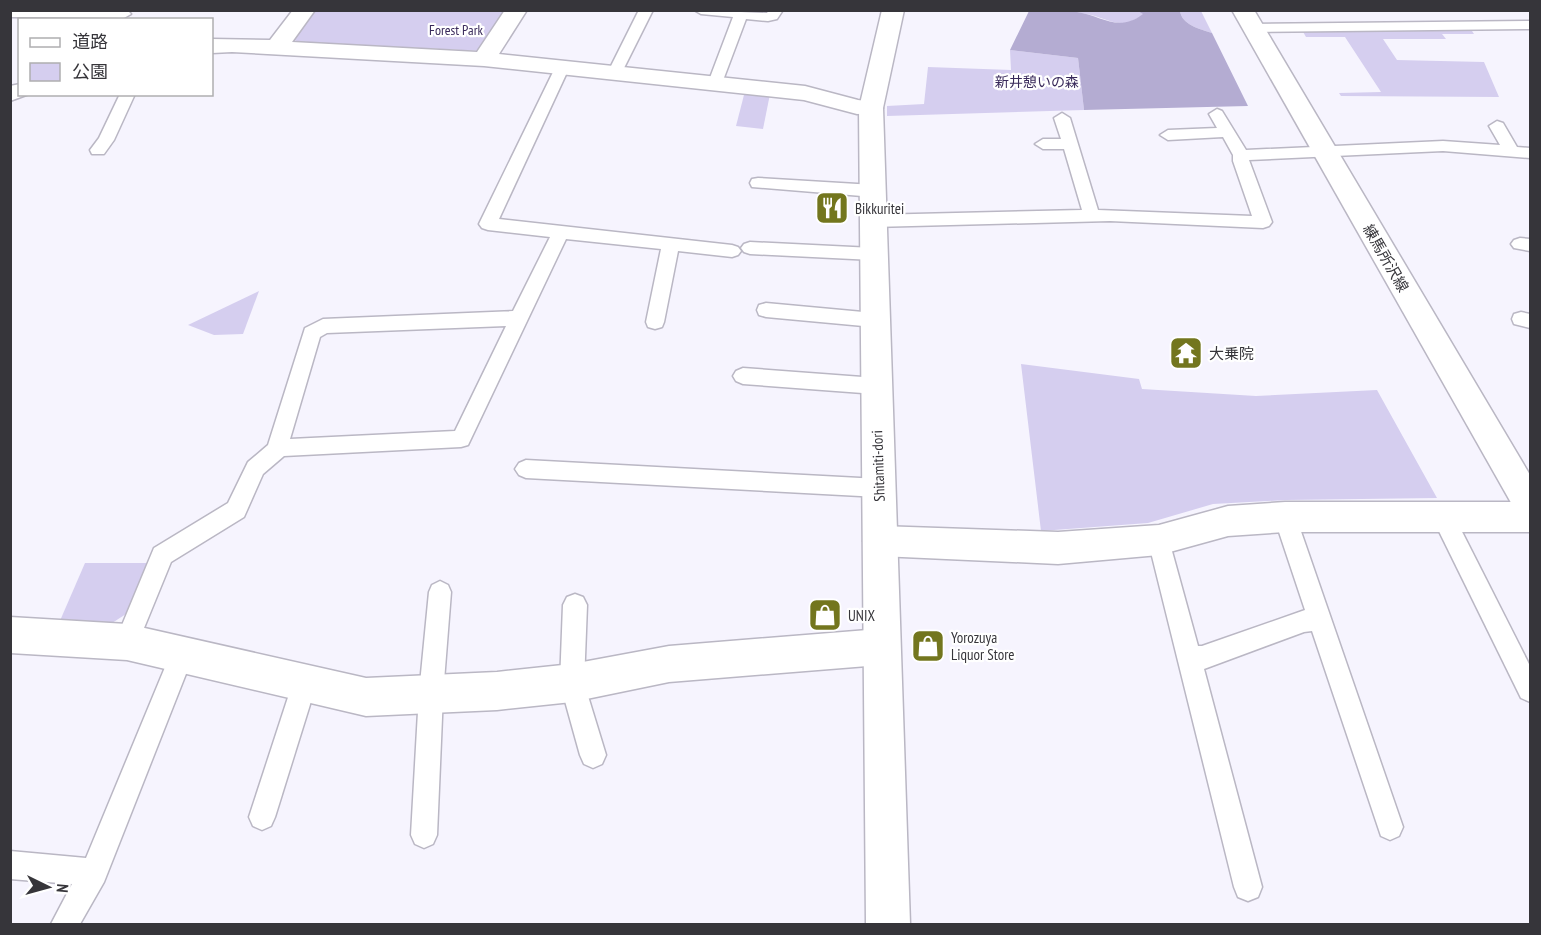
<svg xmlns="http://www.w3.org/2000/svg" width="1541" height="935" viewBox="0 0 1541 935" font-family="'PT Sans Narrow','Noto Sans JP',sans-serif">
<rect width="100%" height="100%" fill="#f6f4fe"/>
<g fill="#d5ceef">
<path d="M 1138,10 L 1144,14 C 1122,30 1113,21 1091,15 C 1073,10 1052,11 1034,11 Z"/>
<polygon points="315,11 510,11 482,51 299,42 292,39"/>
<path d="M 1180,11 L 1201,11 L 1212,33 C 1200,29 1182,25 1180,11 Z"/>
<polygon points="1470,28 1474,34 1442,34 1446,39 1383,39 1397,60 1484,62 1499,97 1341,96 1339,93 1381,92 1345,37 1306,37 1302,30"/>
<polygon points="1010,50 1078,58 1084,110 887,116 887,106 924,104 928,67 1011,70"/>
<polygon points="745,91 770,94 763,129 736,126"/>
<polygon points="259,291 243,334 214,335 188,325"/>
<polygon points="1021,364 1139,379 1142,389 1256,396 1377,390 1437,498 1286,500 1213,504 1148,523 1041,531"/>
<polygon points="85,563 147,563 126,614 109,625 59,623"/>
</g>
<path fill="#b4acd2" d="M 1029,11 C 1045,11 1061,11 1077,12 C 1103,16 1118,33 1143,14 L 1138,11 L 1180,11 C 1182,25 1200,29 1212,33 L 1248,106 L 1084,110 L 1078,58 L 1010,50 Z"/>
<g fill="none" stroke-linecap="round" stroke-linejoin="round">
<defs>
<g id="lane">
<polygon points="10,10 127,10 131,14 124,18 10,17"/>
<polygon points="639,10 653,10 621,74 619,77 609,77 607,74"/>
<polygon points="694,10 767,13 769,10 783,10 777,19 768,21 746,19 722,83 715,87 708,83 733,17 701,14"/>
<polygon points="1530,21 1530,29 1253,32 1246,28 1253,24"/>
<path d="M 562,64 L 569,68 L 499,219 L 732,245 L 738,247 L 741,251 L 738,255 L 732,257 L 678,251 L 664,322 L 662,327 L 655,329 L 648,327 L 646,322 L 661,249 L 566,239 L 468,445 L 461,447 L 284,456 L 263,474 L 244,517 L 171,562 L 135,650 L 127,653 L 119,650 L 115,642 L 154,548 L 228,503 L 248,462 L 268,445 L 305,328 L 323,319 L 513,311 L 550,237 L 488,230 L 482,228 L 479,224 L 555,68 ZM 506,326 L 455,431 L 290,439 L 320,337 L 327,333 Z"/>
<polygon points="120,94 135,94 114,140 104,154 92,154 90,150 99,138"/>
<polygon points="1217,109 1222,111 1246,150 1443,141 1500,145 1489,126 1497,121 1503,123 1517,147 1530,148 1530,158 1443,151 1249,160 1272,222 1269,226 1263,228 1110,221 873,227 867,225 864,221 867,217 873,215 1082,210 1064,149 1043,149 1035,144 1043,139 1061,139 1054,118 1062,113 1070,118 1098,210 1252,216 1233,161 1233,155 1223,137 1168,140 1160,135 1168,130 1217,128 1209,114"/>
<polygon points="758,178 874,185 880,187 882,191 880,195 874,197 752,187 750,183 752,179"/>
<polygon points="1520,238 1530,239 1530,251 1514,248 1511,244 1514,240"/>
<polygon points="750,242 873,248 879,250 882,254 879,258 873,260 750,254 744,252 741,248 744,244"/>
<polygon points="766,303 874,313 881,315 883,320 881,325 874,327 766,317 759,315 757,310 759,305"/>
<polygon points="1521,312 1530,314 1530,328 1514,324 1512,319 1514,314"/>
<polygon points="743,368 876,378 883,381 886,386 883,391 876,394 743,384 736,381 733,376 736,371"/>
<polygon points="526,460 879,479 887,482 890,488 887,494 879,497 526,478 519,475 515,469 519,463"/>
<polygon points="1285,508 1293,510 1296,517 1403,827 1399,836 1390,840 1381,836 1312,631 1304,632 1204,669 1262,887 1258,897 1248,901 1238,897 1234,887 1148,540 1151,533 1159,530 1167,533 1198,646 1202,646 1305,610 1274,517 1277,510"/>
<polygon points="1443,508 1451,510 1530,666 1530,702 1521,698 1432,517 1435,510"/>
<polygon points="440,581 448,585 451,592 443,694 437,835 433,844 424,848 415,844 411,835 419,694 429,592 432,585"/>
<polygon points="575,594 583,597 587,605 584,683 606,755 602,764 593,768 584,764 580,755 560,683 563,605 567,597"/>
<polygon points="181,645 189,648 193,656 104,882 80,924 51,924 72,884 10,879 10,851 86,858 173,648"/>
<polygon points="305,670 314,674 317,682 275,817 271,826 262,830 253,826 249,817 293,682 296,674"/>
</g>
<g id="street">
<polygon points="293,10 315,10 292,42 477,52 505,10 527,10 499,54 805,86 858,100 880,103 883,108 880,113 857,114 804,100 484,66 232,52 212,53 212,39 270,40"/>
<polygon points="20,84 20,94 29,94 10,101 10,86"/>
<polygon points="1285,502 1530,502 1530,532 1285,532 1228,536 1159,555 1058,564 880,556 868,552 863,541 868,530 880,526 1058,532 1159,525 1228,506"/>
<polygon points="10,617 127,624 366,678 497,672 572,664 669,646 880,629 893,634 899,647 893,660 880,665 669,682 572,702 497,710 366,716 127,660 10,653"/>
</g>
<polygon id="secondary" points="882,10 904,10 883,108 910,924 866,924 859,108"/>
<polygon id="primary" points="1232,10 1254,10 1530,475 1530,519 1518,515"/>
</defs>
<use href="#lane" stroke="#bab7c4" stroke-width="3"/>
<use href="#street" stroke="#bab7c4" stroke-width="3"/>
<use href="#secondary" stroke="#bab7c4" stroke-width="3"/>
<use href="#primary" stroke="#bab7c4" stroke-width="3"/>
<use href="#lane" fill="#fff" fill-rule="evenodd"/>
<use href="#street" fill="#fff" fill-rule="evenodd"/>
<use href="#secondary" fill="#fff" fill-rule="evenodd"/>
<use href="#primary" fill="#fff" fill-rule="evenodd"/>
</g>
<defs>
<symbol id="restaurant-square" viewBox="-11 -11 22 22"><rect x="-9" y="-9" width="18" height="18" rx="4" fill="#73761e" stroke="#fff"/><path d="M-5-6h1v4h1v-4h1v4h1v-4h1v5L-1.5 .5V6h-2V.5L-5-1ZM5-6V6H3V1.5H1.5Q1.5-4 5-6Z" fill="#fff"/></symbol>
<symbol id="temple-square" viewBox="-11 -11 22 22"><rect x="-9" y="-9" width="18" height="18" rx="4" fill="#73761e" stroke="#fff"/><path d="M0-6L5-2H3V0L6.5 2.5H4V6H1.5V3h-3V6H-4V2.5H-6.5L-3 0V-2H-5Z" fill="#fff"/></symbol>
<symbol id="shop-square" viewBox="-11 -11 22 22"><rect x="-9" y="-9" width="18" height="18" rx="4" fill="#73761e" stroke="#fff"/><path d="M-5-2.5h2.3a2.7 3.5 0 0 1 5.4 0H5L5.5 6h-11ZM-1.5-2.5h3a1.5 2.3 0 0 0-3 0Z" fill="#fff"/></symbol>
</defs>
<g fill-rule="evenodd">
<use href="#restaurant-square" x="813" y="189" width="38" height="38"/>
<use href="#temple-square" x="1167" y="334" width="38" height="38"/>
<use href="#shop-square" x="806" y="596" width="38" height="38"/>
<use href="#shop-square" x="909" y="627" width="38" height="38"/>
</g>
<g text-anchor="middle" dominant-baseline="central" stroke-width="4.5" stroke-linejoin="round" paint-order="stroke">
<g font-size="14" fill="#38295a" stroke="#fff">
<text x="456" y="30">Forest Park</text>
<text x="1037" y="82">新井憩いの森</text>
</g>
<g font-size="15" fill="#36353a" stroke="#fff" text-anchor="start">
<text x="855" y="208">Bikkuritei</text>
<text x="1209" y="353">大乗院</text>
<text x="848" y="615">UNIX</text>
<text x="951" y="637">Yorozuya<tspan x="951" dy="17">Liquor Store</tspan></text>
</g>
<g font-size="15" fill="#36353a" stroke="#fff">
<text transform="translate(1386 258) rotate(60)">練馬所沢線</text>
<text transform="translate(878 466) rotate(-92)">Shitamiti-dori</text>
</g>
</g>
<rect width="1541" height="935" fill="none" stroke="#36353a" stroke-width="24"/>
<rect x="18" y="18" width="195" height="78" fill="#ffffff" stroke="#afaeb0" stroke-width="1.5"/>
<rect x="30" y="38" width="30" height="9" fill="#ffffff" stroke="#afaeb0" stroke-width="1.5"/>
<text x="72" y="48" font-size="18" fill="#36353a">道路</text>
<rect x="30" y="63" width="30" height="18" fill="#d5ceef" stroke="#afaeb0" stroke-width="1.5"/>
<text x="72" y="78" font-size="18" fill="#36353a">公園</text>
<g transform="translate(48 887) rotate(95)" stroke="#ffffff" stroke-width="4.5" paint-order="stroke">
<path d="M0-4.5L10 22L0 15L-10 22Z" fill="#36353a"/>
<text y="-9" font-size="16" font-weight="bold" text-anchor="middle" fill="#36353a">N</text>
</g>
</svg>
